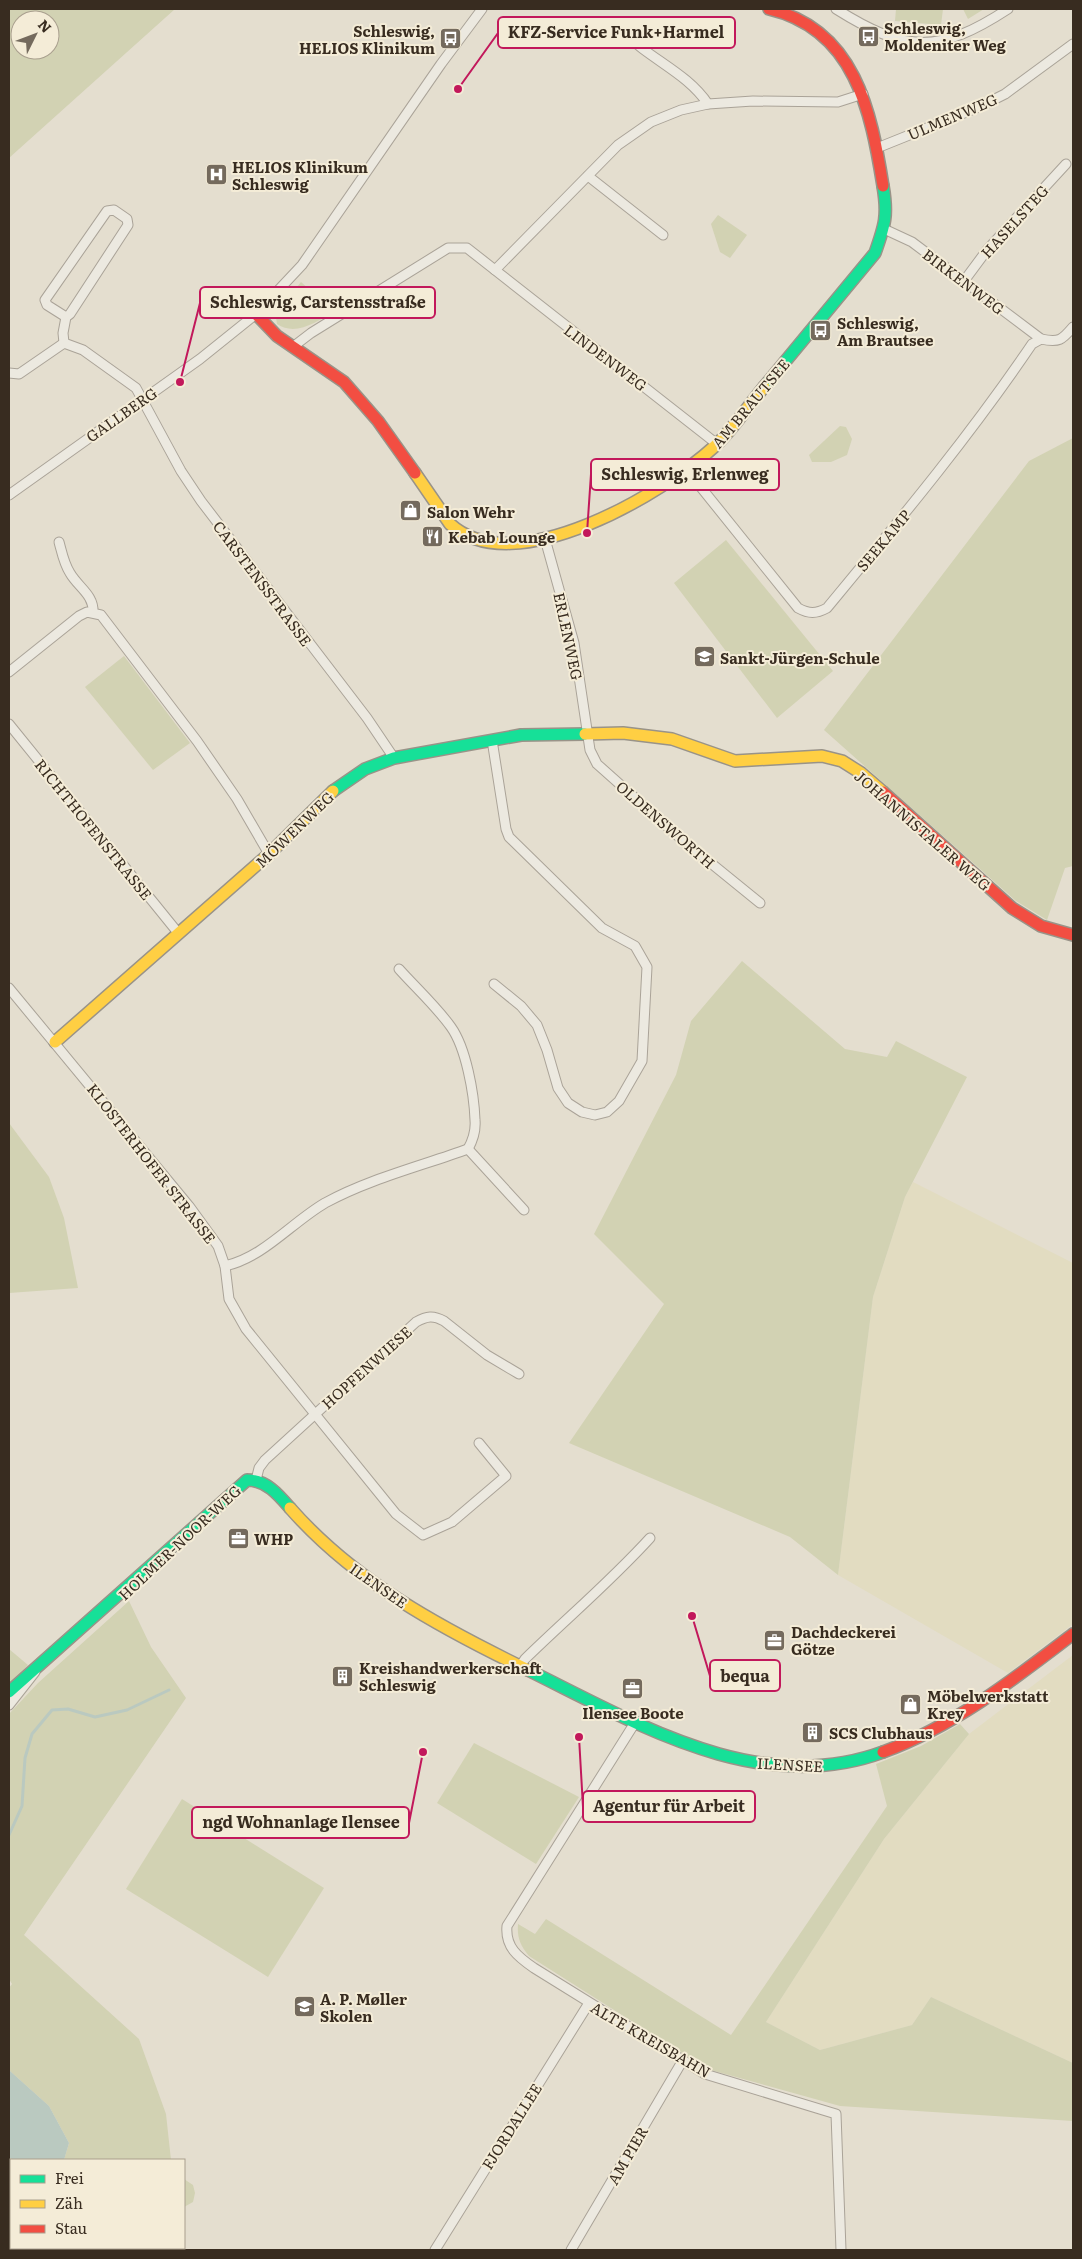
<svg xmlns="http://www.w3.org/2000/svg" width="1082" height="2259" viewBox="0 0 1082 2259" font-family="Literata,serif">
<rect width="100%" height="100%" fill="#e4decf"/>
<g fill="#e2dcc1">
<polygon points="913,1182 1073,1263 1073,1624 1008,1673 838,1575 873,1297 905,1197"/>
<polygon points="1073,1655 1073,2063 931,1997 912,2025 820,2050 766,2022 884,1839 969,1734"/>
</g>
<g fill="#d2d2b3" fill-rule="evenodd">
<path d="M 9,9 L 175,9 L 9,158 ZM 20,20 L 50,20 L 50,50 L 20,50 Z"/>
<polygon points="896,9 943,9 941,25 895,21"/>
<polygon points="963,9 984,9 968,19"/>
<polygon points="718,215 747,235 730,258 720,252 711,224"/>
<path d="M 301,282 L 334,312 C 317,321 296,337 277,324 L 275,311 L 282,304 L 297,314 L 303,306 L 290,296 Z"/>
<polygon points="840,426 846,427 852,439 847,455 831,462 812,462 809,455"/>
<polygon points="1073,438 1073,866 1065,868 1047,920 1016,901 824,730 1029,461"/>
<polygon points="726,540 833,671 777,718 674,583"/>
<polygon points="124,656 190,743 153,770 85,687"/>
<polygon points="742,961 845,1049 887,1057 896,1041 967,1077 905,1197 873,1297 838,1575 790,1537 569,1443 664,1304 594,1234 676,1075 691,1021"/>
<polygon points="9,1123 49,1177 64,1218 78,1288 9,1293"/>
<polygon points="129,1601 151,1647 186,1698 24,1935 139,2039 166,2114 171,2160 64,2160 69,2143 49,2106 10,2071 9,2064 9,1988 12,1984 9,1979 9,1714 38,1683"/>
<polygon points="9,1649 28,1665 9,1686"/>
<path d="M 960,1724 L 969,1734 L 884,1839 L 766,2022 L 820,2050 L 912,2025 L 931,1997 L 1073,2063 L 1073,2121 L 840,2106 L 707,2069 L 529,1956 C 520,1945 517,1938 518,1924 L 535,1934 L 546,1919 L 731,2035 L 887,1806 L 876,1764 L 921,1746 Z"/>
<polygon points="474,1743 579,1797 536,1864 437,1803"/>
<polygon points="182,1799 324,1888 268,1977 126,1889"/>
<polygon points="9,2157 13,2160 11,2248 120,2248 119,2250 9,2250"/>
<polygon points="184,2179 193,2185 195,2193 193,2202 184,2207"/>
</g>
<polygon fill="#bac9c0" points="9,2064 10,2071 49,2106 69,2143 64,2160 13,2160 9,2157"/>
<g fill="none" stroke-linecap="round" stroke-linejoin="round">
<g stroke="#bac9c0" stroke-width="3">
<polyline points="9,1835 22,1806 25,1758 32,1734 52,1710 68,1709 95,1717 127,1710 169,1690"/>
<polyline points="95,2250 95,2248"/>
</g>
<defs>
<g id="street">
<path d="M 836,9 C 906,53 939,54 1008,9"/>
<path d="M 617,26 C 626,34 634,42 643,49 C 667,67 692,80 708,104"/>
<polyline points="877,148 979,107 1005,94 1073,44"/>
<polyline points="588,176 663,235"/>
<polyline points="884,229 912,242 1041,339"/>
<polyline points="495,270 717,444"/>
<polyline points="964,281 987,250 1066,164"/>
<polyline points="64,343 63,333 66,317 70,314 128,225 127,219 114,210 107,211 45,300 47,305 66,317"/>
<polyline points="294,346 311,333 448,248 467,248 495,270 618,145 651,122 681,110 708,104 753,101 838,102 863,94"/>
<polyline points="9,373 19,374 64,343 83,350 136,388 181,471 201,501 367,718 394,758"/>
<path d="M 687,470 L 798,608 C 809,614 816,614 827,608 C 898,522 969,437 1032,344 L 1041,339 C 1059,343 1062,340 1073,327"/>
<polyline points="9,495 200,359 256,314 302,265 441,64 482,9"/>
<polyline points="545,539 574,643 590,750 597,764 680,838 760,903"/>
<path d="M 59,542 C 62,553 64,564 70,573 C 78,587 94,595 93,612"/>
<polyline points="9,672 79,616 87,612 101,615 197,741 237,799 269,854"/>
<polyline points="9,724 179,934"/>
<polyline points="492,740 506,829 509,837 602,928 635,946 647,967 642,1061 619,1101 607,1112 595,1115 582,1112 568,1103 558,1088 547,1050 537,1025 521,1006 494,984"/>
<path d="M 399,969 C 416,988 436,1006 451,1027 C 466,1048 474,1093 475,1120 C 476,1131 473,1140 468,1149"/>
<polyline points="9,988 189,1206 218,1246 225,1266 229,1299 246,1329 396,1514 423,1535 452,1522 506,1476 479,1443"/>
<path d="M 225,1266 C 264,1257 291,1223 325,1203 C 369,1179 421,1166 468,1149 L 524,1210"/>
<path d="M 256,1480 L 259,1468 L 265,1460 L 416,1322 C 427,1316 433,1315 444,1321 L 487,1355 L 519,1374"/>
<path d="M 520,1666 L 525,1659 C 567,1618 611,1581 650,1538"/>
<polyline points="9,1705 35,1672"/>
<path d="M 636,1721 L 507,1926 C 505,1947 518,1957 534,1968 L 705,2074 L 836,2114 L 841,2250"/>
<polyline points="435,2250 589,2003"/>
<polyline points="571,2250 683,2060"/>
</g>
<g id="fast">
<path d="M 764,387 L 875,253 C 885,225 888,215 883,186"/>
<polyline points="333,791 365,769 394,758 521,735 585,734"/>
<path d="M 528,1670 C 636,1723 759,1798 883,1752"/>
<path d="M 9,1692 L 247,1480 C 266,1480 278,1494 290,1508"/>
</g>
<g id="slow">
<path d="M 415,473 L 450,524 C 514,583 664,493 715,446 C 733,429 748,406 764,387"/>
<polyline points="585,734 623,733 672,739 735,761 822,756 842,761 861,773 883,792"/>
<polyline points="55,1042 269,854 333,791"/>
<path d="M 290,1508 C 355,1582 441,1628 528,1670"/>
</g>
<g id="jam">
<path d="M 769,9 C 855,29 871,111 883,186"/>
<polyline points="256,314 277,336 344,382 378,421 415,473"/>
<polyline points="883,792 1012,908 1041,926 1073,935"/>
<path d="M 883,1752 C 954,1726 1013,1680 1073,1634"/>
</g>
</defs>
<use href="#street" stroke="#aaa398" stroke-width="11"/>
<use href="#fast" stroke="#999388" stroke-width="14"/>
<use href="#slow" stroke="#999388" stroke-width="14"/>
<use href="#jam" stroke="#999388" stroke-width="14"/>
<use href="#street" stroke="#ece9e0" stroke-width="9"/>
<use href="#fast" stroke="#16e098" stroke-width="11"/>
<use href="#slow" stroke="#ffcf43" stroke-width="11"/>
<use href="#jam" stroke="#f24e42" stroke-width="11"/>
</g>
<defs>
<symbol id="bus-square" viewBox="-11 -11 22 22"><rect x="-9" y="-9" width="18" height="18" rx="4" fill="#746a5d" stroke="#f4ecd7"/><path d="M-5-6H5V4H4V6H2V4H-2V6H-4V4H-5ZM-3.5-4V0h7V-4ZM-3.5 1.2v1.5H-2V1.2ZM2 1.2v1.5H3.5V1.2Z" fill="#fff"/></symbol>
<symbol id="hospital-square" viewBox="-11 -11 22 22"><rect x="-9" y="-9" width="18" height="18" rx="4" fill="#746a5d" stroke="#f4ecd7"/><path d="M-5-5h3v3.5h4V-5h3V5h-3V1.5h-4V5h-3Z" fill="#fff"/></symbol>
<symbol id="shop-square" viewBox="-11 -11 22 22"><rect x="-9" y="-9" width="18" height="18" rx="4" fill="#746a5d" stroke="#f4ecd7"/><path d="M-5-2.5h2.3a2.7 3.5 0 0 1 5.4 0H5L5.5 6h-11ZM-1.5-2.5h3a1.5 2.3 0 0 0-3 0Z" fill="#fff"/></symbol>
<symbol id="restaurant-square" viewBox="-11 -11 22 22"><rect x="-9" y="-9" width="18" height="18" rx="4" fill="#746a5d" stroke="#f4ecd7"/><path d="M-5-6h1v4h1v-4h1v4h1v-4h1v5L-1.5 .5V6h-2V.5L-5-1ZM5-6V6H3V1.5H1.5Q1.5-4 5-6Z" fill="#fff"/></symbol>
<symbol id="school-square" viewBox="-11 -11 22 22"><rect x="-9" y="-9" width="18" height="18" rx="4" fill="#746a5d" stroke="#f4ecd7"/><path d="M0-5L7-2L0 1L-7-2ZM-4 1L0 2.5L4 1V4Q0 6-4 4Z" fill="#fff"/></symbol>
<symbol id="office-square" viewBox="-11 -11 22 22"><rect x="-9" y="-9" width="18" height="18" rx="4" fill="#746a5d" stroke="#f4ecd7"/><path d="M-6-3h4V-5.5h4V-3h4V5H-6ZM-1-4.5V-3h2v-1.5ZM-6 0V1H6V0Z" fill="#fff"/></symbol>
<symbol id="building-square" viewBox="-11 -11 22 22"><rect x="-9" y="-9" width="18" height="18" rx="4" fill="#746a5d" stroke="#f4ecd7"/><path d="M-4-6H4V6H1V3H-1V6H-4ZM-2.5-4.3h1.7v1.8h-1.7ZM.8-4.3h1.7v1.8H.8ZM-2.5-1h1.7V.8h-1.7ZM.8-1h1.7V.8H.8Z" fill="#fff"/></symbol>
</defs>
<g fill-rule="evenodd">
<use href="#bus-square" x="856" y="24" width="25" height="25"/>
<use href="#bus-square" x="438" y="26" width="25" height="25"/>
<use href="#hospital-square" x="204" y="162" width="25" height="25"/>
<use href="#bus-square" x="808" y="318" width="25" height="25"/>
<use href="#shop-square" x="398" y="498" width="25" height="25"/>
<use href="#restaurant-square" x="420" y="524" width="25" height="25"/>
<use href="#school-square" x="692" y="644" width="25" height="25"/>
<use href="#office-square" x="226" y="1526" width="25" height="25"/>
<use href="#office-square" x="762" y="1628" width="25" height="25"/>
<use href="#building-square" x="330" y="1664" width="25" height="25"/>
<use href="#office-square" x="620" y="1676" width="25" height="25"/>
<use href="#shop-square" x="898" y="1692" width="25" height="25"/>
<use href="#building-square" x="800" y="1720" width="25" height="25"/>
<use href="#school-square" x="292" y="1994" width="25" height="25"/>
</g>
<g text-anchor="middle" dominant-baseline="central" stroke-width="4" stroke-linejoin="round" paint-order="stroke">
<g font-size="15" font-weight="bold" fill="#382c20" stroke="#f4ecd7" text-anchor="start">
<text x="884" y="27">Schleswig,<tspan x="884" dy="17">Moldeniter Weg</tspan></text>
<text x="435" y="30" text-anchor="end">Schleswig,<tspan x="435" dy="17">HELIOS Klinikum</tspan></text>
<text x="232" y="166">HELIOS Klinikum<tspan x="232" dy="17">Schleswig</tspan></text>
<text x="837" y="322">Schleswig,<tspan x="837" dy="17">Am Brautsee</tspan></text>
<text x="427" y="511">Salon Wehr</text>
<text x="448" y="536">Kebab Lounge</text>
<text x="720" y="657">Sankt-Jürgen-Schule</text>
<text x="254" y="1538">WHP</text>
<text x="791" y="1631">Dachdeckerei<tspan x="791" dy="17">Götze</tspan></text>
<text x="359" y="1667">Kreishandwerkerschaft<tspan x="359" dy="17">Schleswig</tspan></text>
<text x="927" y="1695">Möbelwerkstatt<tspan x="927" dy="17">Krey</tspan></text>
<text x="633" y="1712" text-anchor="middle">Ilensee Boote</text>
<text x="829" y="1732">SCS Clubhaus</text>
<text x="320" y="1998">A. P. Møller<tspan x="320" dy="17">Skolen</tspan></text>
</g>
<g font-size="15" fill="#382c20" stroke="#f4ecd7">
<text transform="translate(952 116) rotate(-23)">ULMENWEG</text>
<text transform="translate(1014 221) rotate(-48)">HASELSTEG</text>
<text transform="translate(964 281) rotate(37)">BIRKENWEG</text>
<text transform="translate(606 357) rotate(37)">LINDENWEG</text>
<text transform="translate(750 403) rotate(-50)">AM BRAUTSEE</text>
<text transform="translate(121 414) rotate(-35)">GALLBERG</text>
<text transform="translate(883 540) rotate(-50)">SEEKAMP</text>
<text transform="translate(263 583) rotate(53)">CARSTENSSTRASSE</text>
<text transform="translate(569 636) rotate(78)">ERLENWEG</text>
<text transform="translate(666 824) rotate(41)">OLDENSWORTH</text>
<text transform="translate(94 829) rotate(51)">RICHTHOFENSTRASSE</text>
<text transform="translate(294 829) rotate(-44)">MÖWENWEG</text>
<text transform="translate(923 830) rotate(41)">JOHANNISTALER WEG</text>
<text transform="translate(152 1163) rotate(52)">KLOSTERHOFER STRASSE</text>
<text transform="translate(366 1367) rotate(-42)">HOPFENWIESE</text>
<text transform="translate(179 1542) rotate(-43)">HOLMER-NOOR-WEG</text>
<text transform="translate(379 1585) rotate(35)">ILENSEE</text>
<text transform="translate(790 1764) rotate(3)">ILENSEE</text>
<text transform="translate(651 2039) rotate(30)">ALTE KREISBAHN</text>
<text transform="translate(511 2126) rotate(-58)">FJORDALLEE</text>
<text transform="translate(627 2155) rotate(-60)">AM PIER</text>
</g>
</g>
<path fill="none" stroke="#c2185b" stroke-width="2" d="M458 89L498 33M180 382L200 303M587 533L591 474M692 1616L710 1676M579 1737L583 1807M423 1752L409 1823"/>
<g fill="#c2185b" stroke="#f4ecd7" stroke-width="2">
<circle cx="458" cy="89" r="5"/>
<circle cx="180" cy="382" r="5"/>
<circle cx="587" cy="533" r="5"/>
<circle cx="692" cy="1616" r="5"/>
<circle cx="579" cy="1737" r="5"/>
<circle cx="423" cy="1752" r="5"/>
</g>
<g fill="#f4ecd7" stroke="#c2185b" stroke-width="2">
<rect x="498" y="17" width="237" height="31" rx="5"/>
<rect x="200" y="287" width="235" height="31" rx="5"/>
<rect x="591" y="459" width="188" height="31" rx="5"/>
<rect x="710" y="1660" width="70" height="31" rx="5"/>
<rect x="583" y="1791" width="172" height="31" rx="5"/>
<rect x="192" y="1807" width="217" height="31" rx="5"/>
</g>
<g font-size="16" text-anchor="middle" font-weight="bold" fill="#382c20">
<text x="616" y="38">KFZ-Service Funk+Harmel</text>
<text x="318" y="308">Schleswig, Carstensstraße</text>
<text x="685" y="480">Schleswig, Erlenweg</text>
<text x="745" y="1682">bequa</text>
<text x="669" y="1812">Agentur für Arbeit</text>
<text x="301" y="1828">ngd Wohnanlage Ilensee</text>
</g>
<rect width="1082" height="2259" fill="none" stroke="#382c20" stroke-width="20"/>
<rect x="10" y="2159" width="175" height="90" fill="#f4ecd7" stroke="#a99f8e"/>
<rect x="20" y="2175" width="25" height="8" fill="#16e098" stroke="#a99f8e"/>
<text x="55" y="2184" font-size="15" fill="#382c20">Frei</text>
<rect x="20" y="2200" width="25" height="8" fill="#ffcf43" stroke="#a99f8e"/>
<text x="55" y="2209" font-size="15" fill="#382c20">Zäh</text>
<rect x="20" y="2225" width="25" height="8" fill="#f24e42" stroke="#a99f8e"/>
<text x="55" y="2234" font-size="15" fill="#382c20">Stau</text>
<g transform="translate(35 35) rotate(48)"><circle r="24" fill="#f4ecd7" stroke="#a99f8e"/>
<path d="M0-4L9 19L0 12L-9 19Z" fill="#746a5d"/>
<text y="-8" font-size="14" font-weight="bold" text-anchor="middle" fill="#382c20">N</text>
</g>
</svg>
